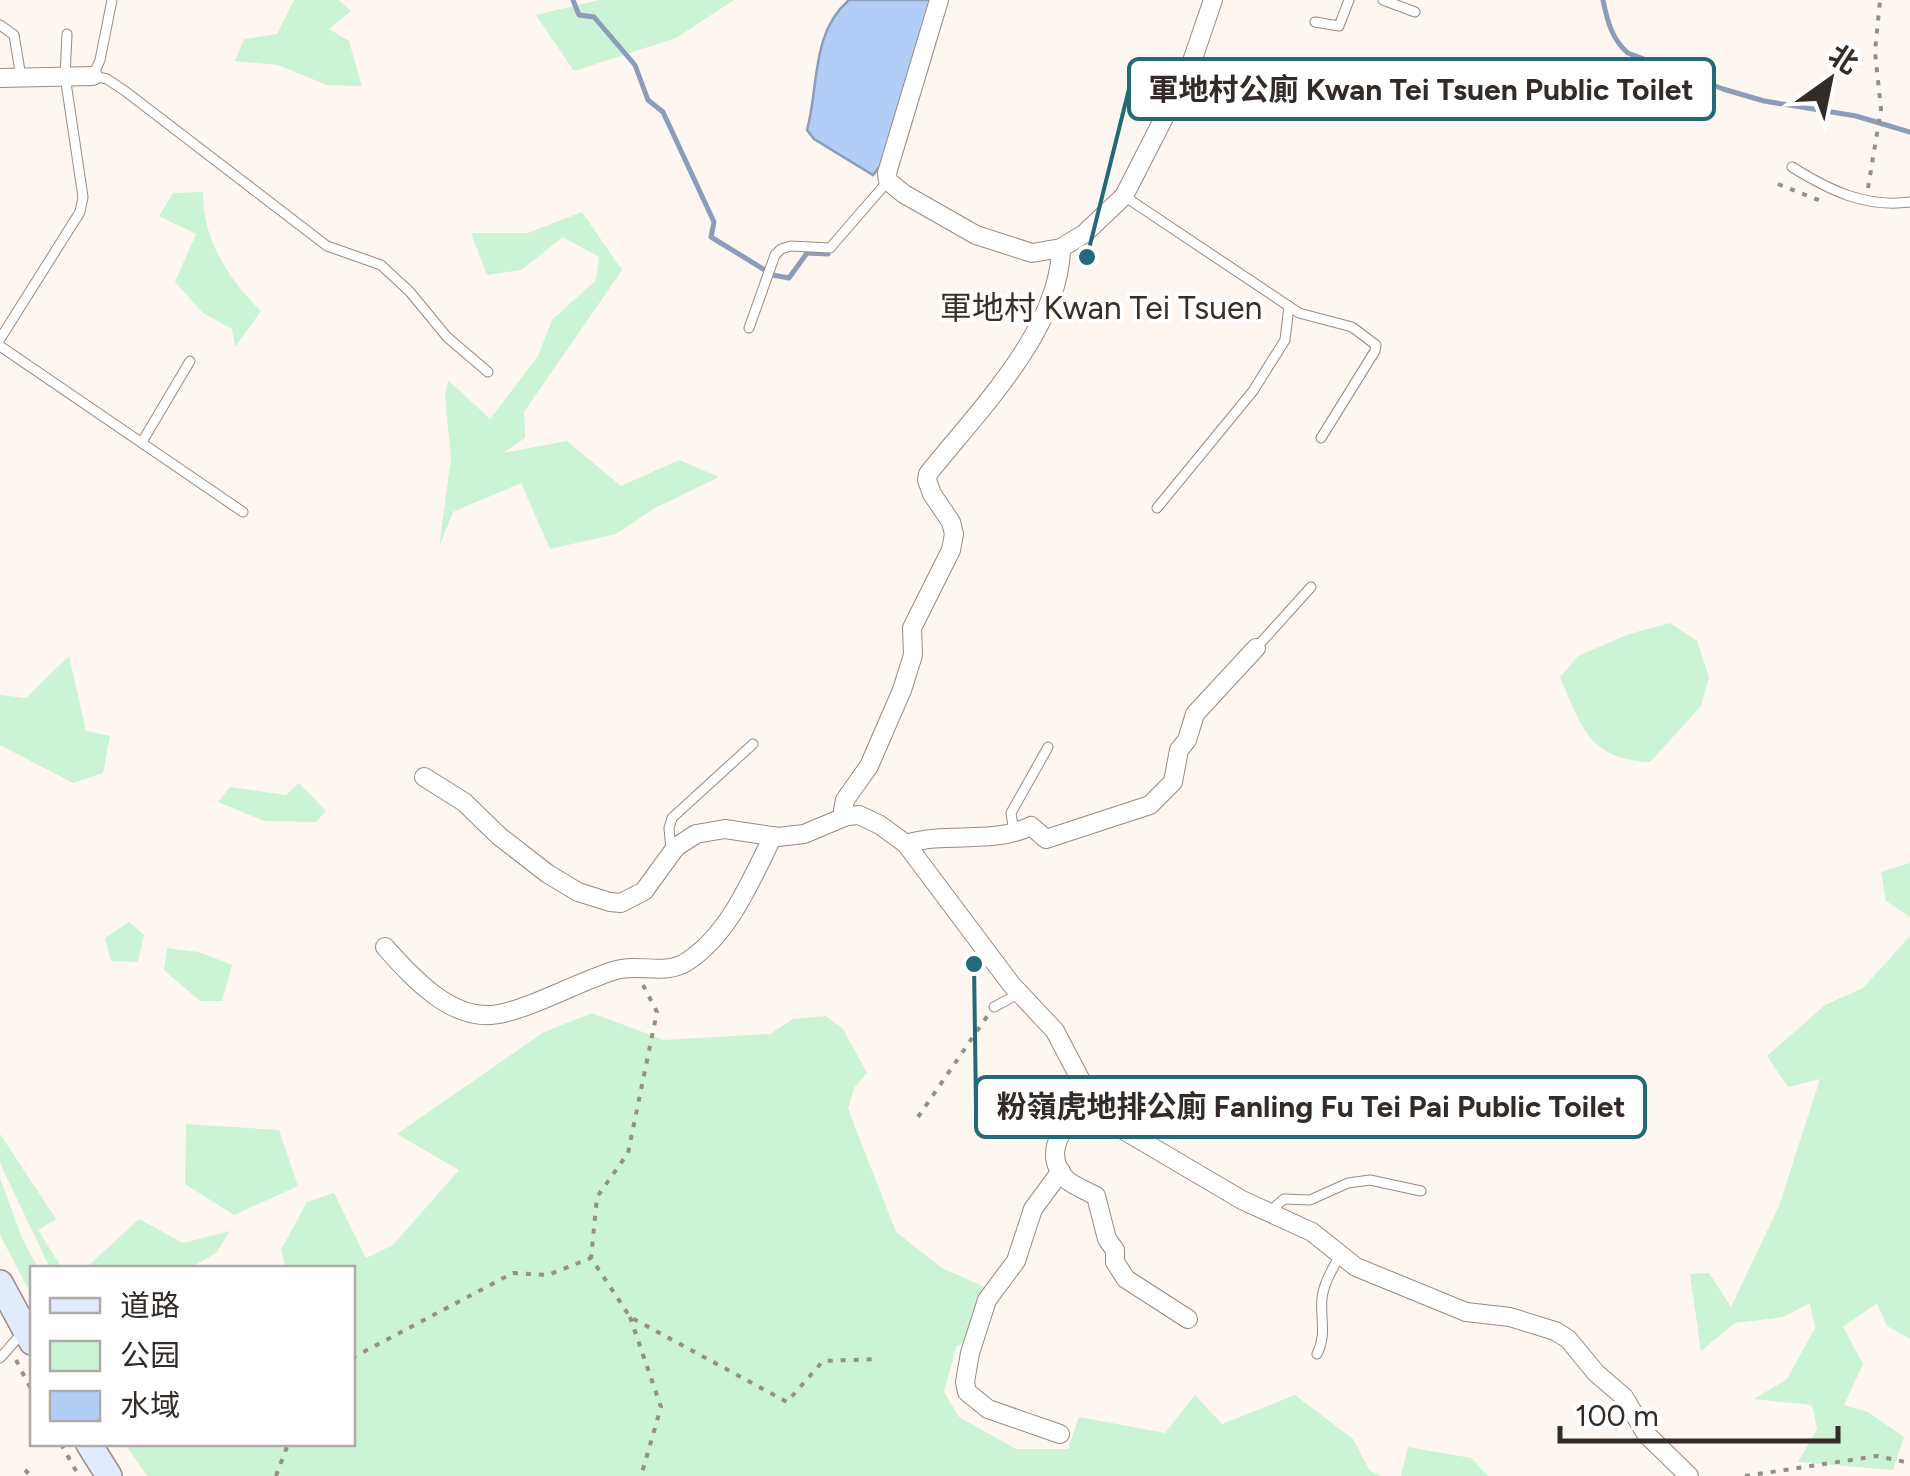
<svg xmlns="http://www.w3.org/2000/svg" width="1910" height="1476" viewBox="0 0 1910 1476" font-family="Figtree,'Noto Sans SC',sans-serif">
<rect width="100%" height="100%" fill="#fdf6f1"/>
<g fill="#cbf3d5">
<polygon points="294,0 339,0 351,11 329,29 349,41 362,86 327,85 278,65 235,61 244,39 277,34"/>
<polygon points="599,0 734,0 676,38 574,71 536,15"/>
<path d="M 203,192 C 202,238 228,279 261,311 L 235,347 L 232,329 L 203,313 L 175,282 L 196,234 L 159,216 L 173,193 Z"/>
<polygon points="582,212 622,270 524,412 525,438 503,453 567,441 621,486 679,460 719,477 655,508 616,534 550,549 521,483 453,512 439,547 451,458 445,397 448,380 490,419 538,356 552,320 596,280 599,257 563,237 521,270 487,275 471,233 528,233"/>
<path d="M 1670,623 L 1697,641 L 1709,677 L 1701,706 L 1650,762 C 1589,759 1582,728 1560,677 L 1578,656 L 1629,634 Z"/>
<polygon points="69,656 86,731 110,736 103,773 73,783 0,745 0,695 26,698"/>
<polygon points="299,783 326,811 316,822 264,821 218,802 230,787 286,795"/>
<polygon points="1910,860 1910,917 1886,901 1881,872 1909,863"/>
<polygon points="129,922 144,935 138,962 111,961 105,938"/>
<polygon points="1910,936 1910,1339 1887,1326 1877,1303 1843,1327 1863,1364 1844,1405 1868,1412 1904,1437 1893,1470 1798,1462 1817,1429 1812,1405 1754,1399 1787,1379 1815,1328 1810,1303 1783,1317 1735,1323 1701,1351 1690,1274 1709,1273 1731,1307 1779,1206 1820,1079 1788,1087 1767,1056 1825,1005 1863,988"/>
<polygon points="167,948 199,952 232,965 222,1001 200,1001 164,970"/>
<polygon points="592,1013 664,1040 770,1034 793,1019 826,1016 843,1029 867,1073 854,1088 848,1109 896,1232 942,1268 987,1288 980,1332 956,1347 944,1392 959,1417 1016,1449 1068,1449 1079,1417 1165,1433 1195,1395 1222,1424 1295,1395 1353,1439 1370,1471 1381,1476 147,1476 125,1444 352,1444 352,1268 286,1268 281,1250 307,1202 334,1193 366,1258 393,1245 459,1170 397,1134 544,1032"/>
<polygon points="186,1124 279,1130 298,1186 234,1215 185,1184"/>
<polygon points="0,1134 56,1219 38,1230 62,1268 50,1268 0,1163"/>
<polygon points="0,1178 22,1238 38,1268 32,1268 32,1296 0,1235"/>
<polygon points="139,1219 183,1243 230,1231 216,1253 190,1268 86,1268"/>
<polygon points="1408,1447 1471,1458 1488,1476 1401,1476"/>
</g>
<path fill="#b2cef7" stroke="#8c9db9" stroke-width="2.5" d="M 849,0 L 931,0 L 881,165 L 873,175 L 814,139 L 807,130 C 819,87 811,32 849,0 Z"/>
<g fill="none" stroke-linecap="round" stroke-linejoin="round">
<g stroke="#8c9db9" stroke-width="5">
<polyline points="573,0 579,15 594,17 635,65 648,100 663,112 714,222 711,237 773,275 789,278 807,253 828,254"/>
<path d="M 1603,0 C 1607,20 1612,40 1628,53 L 1723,89 L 1764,101 L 1856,116 L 1910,132"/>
</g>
<defs>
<g id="lane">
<polyline points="112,0 100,60 93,76 107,79 125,91 327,246 381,265 410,292 447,337 488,372"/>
<polyline points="1383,0 1415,12"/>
<polyline points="1315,22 1339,26 1349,0"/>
<polyline points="0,25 14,35 21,77"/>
<path d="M 1792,167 C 1829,190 1865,208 1910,202"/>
<polyline points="1124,196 1299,313 1352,327 1376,345 1375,351 1321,438"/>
<polyline points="749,328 775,255 781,249 791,246 830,248 888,181"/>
<polyline points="0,339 80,212 83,197 65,76 67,34"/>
<polyline points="0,346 243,512"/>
<polyline points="142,442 190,361"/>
<polyline points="1157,508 1253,391 1285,340 1289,306"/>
<polyline points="1256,648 1311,587"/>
<polyline points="1014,832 1011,813 1048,747"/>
<polyline points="671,850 669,828 672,818 753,744"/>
<polyline points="994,1007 1020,993"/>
<polyline points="1270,1211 1284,1199 1310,1200 1348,1183 1370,1180 1421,1191"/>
<path d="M 1317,1354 C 1327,1334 1320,1319 1322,1298 C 1324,1282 1333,1268 1341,1254"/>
<polyline points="0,1358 23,1332"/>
</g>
<g id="street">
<polyline points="939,0 887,173 888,181 904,194 976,235 1032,253 1061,248 1084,234 1124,196 1190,67 1213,0"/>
<polyline points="0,78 93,76"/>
<polyline points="424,777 464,802 499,836 548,874 578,892 610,902 621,903 644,891 676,847 696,834 725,829 778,837 804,834 847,816 859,815 880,825 906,844 1011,984 1055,1031 1089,1096 1113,1124 1242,1200 1312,1232 1356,1267 1466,1312 1510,1317 1555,1331 1568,1339 1596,1373 1624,1397 1646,1434 1689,1476"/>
<path d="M 847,816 L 843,810 L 845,800 L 869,766 L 902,690 L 913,655 L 912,628 L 951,550 L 954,534 L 951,522 L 932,494 L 927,480 L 928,474 C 977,412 1060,330 1061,248"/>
<path d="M 906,844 C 946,831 993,845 1031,826 L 1046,839 L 1150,805 L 1173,782 L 1179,750 L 1187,740 L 1195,714 L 1256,648"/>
<path d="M 385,947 C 412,977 452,1023 499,1014 C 534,1007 578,982 613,971 C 638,962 664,977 688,961 C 730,933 751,880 773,836"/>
<path d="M 1091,1099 C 1070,1117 1037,1152 1067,1180 C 1074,1186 1087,1191 1096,1196 L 1107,1239 L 1115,1250 L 1115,1262 L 1126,1279 L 1188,1319"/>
<polyline points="1060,1434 988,1409 967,1392 965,1382 970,1353 987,1300 1016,1261 1033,1209 1061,1171"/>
</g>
<g id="secondary">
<polyline points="0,1283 32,1342"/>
<polyline points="89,1444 109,1476"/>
</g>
</defs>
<use href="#lane" stroke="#9a8a80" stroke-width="11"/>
<use href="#street" stroke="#9a8a80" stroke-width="20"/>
<use href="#secondary" stroke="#9a8a80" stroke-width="28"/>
<g stroke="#958e89" stroke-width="4" stroke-dasharray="5 8" stroke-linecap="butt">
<polyline points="1778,184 1821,201"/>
<polyline points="1868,188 1881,109 1875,52 1880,0"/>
<polyline points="643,985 657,1012 628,1153 597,1197 591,1258 630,1317 787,1402 823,1361 878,1359"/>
<polyline points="918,1117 988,1015"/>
<polyline points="630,1317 661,1407 641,1476"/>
<polyline points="352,1358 513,1273 548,1275 591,1258"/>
<polyline points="16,1360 32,1391"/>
<polyline points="61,1444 79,1476"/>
<polyline points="25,1470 31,1476"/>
<polyline points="276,1476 288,1444"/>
<polyline points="1745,1476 1877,1456 1910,1463"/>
</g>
<use href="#lane" stroke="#fff" stroke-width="9"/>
<use href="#street" stroke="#fff" stroke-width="18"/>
<use href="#secondary" stroke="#e2eafd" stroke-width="25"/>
</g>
<g text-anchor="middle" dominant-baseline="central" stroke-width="8" stroke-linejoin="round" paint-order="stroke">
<g font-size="32" fill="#392d24" stroke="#fff">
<text x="1101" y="308">軍地村 Kwan Tei Tsuen</text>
</g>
</g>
<path fill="none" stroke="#236a78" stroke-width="4" d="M1087 257L1129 89M974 964L976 1107"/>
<g fill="#236a78" stroke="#fff" stroke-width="4">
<circle cx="1087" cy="257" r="10"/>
<circle cx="974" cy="964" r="10"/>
</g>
<g fill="#fff" stroke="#236a78" stroke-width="4">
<rect x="1129" y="59" width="585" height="60" rx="10"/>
<rect x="976" y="1077" width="669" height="60" rx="10"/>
</g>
<g font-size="30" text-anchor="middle" font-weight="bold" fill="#322b27">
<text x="1421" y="100">軍地村公廁 Kwan Tei Tsuen Public Toilet</text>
<text x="1311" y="1117">粉嶺虎地排公廁 Fanling Fu Tei Pai Public Toilet</text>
</g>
<rect x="30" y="1266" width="325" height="180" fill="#ffffff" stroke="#adaaa9" stroke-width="2.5"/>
<rect x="50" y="1298" width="50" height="15" fill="#e2eafd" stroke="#adaaa9" stroke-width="2.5"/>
<text x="120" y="1316" font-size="30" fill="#322b27">道路</text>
<rect x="50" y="1341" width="50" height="30" fill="#cbf3d5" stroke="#adaaa9" stroke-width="2.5"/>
<text x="120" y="1366" font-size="30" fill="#322b27">公园</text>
<rect x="50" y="1391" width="50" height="30" fill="#b2cef7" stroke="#adaaa9" stroke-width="2.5"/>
<text x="120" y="1416" font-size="30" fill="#322b27">水域</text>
<g transform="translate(1830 80) rotate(33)" stroke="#ffffff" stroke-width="8" paint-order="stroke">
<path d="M0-8L18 38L0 25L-18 38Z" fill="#322b27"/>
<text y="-15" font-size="28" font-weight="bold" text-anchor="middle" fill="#322b27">北</text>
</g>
<path d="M1560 1426v15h278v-15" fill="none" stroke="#322b27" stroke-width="5"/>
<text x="1575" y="1426" font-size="30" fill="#322b27" stroke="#ffffff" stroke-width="8" paint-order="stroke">100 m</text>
</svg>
